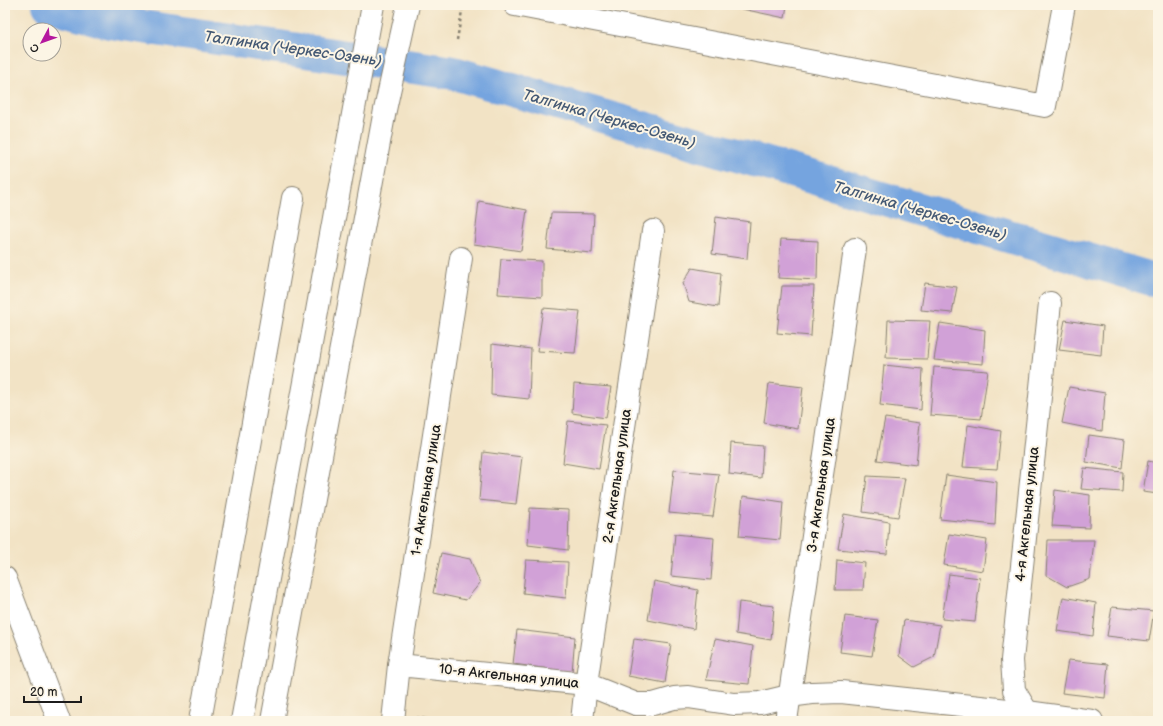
<svg xmlns="http://www.w3.org/2000/svg" width="1163" height="726" viewBox="0 0 1163 726" font-family="'Balsamiq Sans',sans-serif">
<rect width="100%" height="100%" fill="#fcf5e5"/>
<filter id="ink" filterUnits="userSpaceOnUse"><feTurbulence type="fractalNoise" baseFrequency=".025" numOctaves="2"/><feDisplacementMap in="SourceGraphic" scale="8" xChannelSelector="R" yChannelSelector="G"/><feConvolveMatrix kernelMatrix="1 2 1 2 8 2 1 2 1" color-interpolation-filters="sRGB"/></filter>
<filter id="wash" filterUnits="userSpaceOnUse"><feTurbulence type="fractalNoise" baseFrequency=".012" numOctaves="4" result="noise"/><feDisplacementMap in="SourceGraphic" scale="16" xChannelSelector="R" yChannelSelector="G"/><feGaussianBlur stdDeviation="0.9" result="paint"/><feColorMatrix in="noise" values="0 0 0 0 0 0 0 0 0 0 0 0 0 0 0 0 0 1.4 0 .05"/><feComposite in="paint" operator="in"/></filter>
<g filter="url(#wash)">
<rect width="100%" height="100%" fill="#f2e3c5"/>
<g fill="none" stroke-linecap="round" stroke-linejoin="round">
<polyline stroke="#75a4df" stroke-width="34" points="49,5 109,22 454,73 778,167 1158,281"/>
</g>
<g id="blocks">
<g fill="#d1a1d7">
<polygon points="723,5 787,5 785,18"/>
<polygon points="479,201 527,210 521,251 474,244"/>
<polygon points="551,213 594,214 592,253 547,249"/>
<polygon points="716,217 750,222 747,259 712,254"/>
<polygon points="781,239 818,241 817,280 778,278"/>
<polygon points="501,259 542,261 542,297 498,294"/>
<polygon points="692,268 721,273 718,307 689,302 683,283"/>
<polygon points="925,283 957,287 952,313 921,310"/>
<polygon points="782,286 814,286 811,336 777,333"/>
<polygon points="543,308 580,311 575,353 537,351"/>
<polygon points="888,320 930,321 927,359 886,358"/>
<polygon points="1065,320 1103,326 1101,355 1059,350"/>
<polygon points="940,323 985,330 983,364 934,360"/>
<polygon points="492,344 531,349 529,399 491,395"/>
<polygon points="884,365 923,369 921,410 880,405"/>
<polygon points="934,367 988,371 981,419 930,415"/>
<polygon points="769,383 803,387 798,429 764,423"/>
<polygon points="574,384 611,387 606,418 572,413"/>
<polygon points="1069,387 1105,393 1102,431 1062,423"/>
<polygon points="885,418 920,423 916,465 877,460"/>
<polygon points="568,421 606,425 599,469 563,463"/>
<polygon points="968,425 1001,431 997,469 963,467"/>
<polygon points="1089,435 1125,440 1122,468 1086,462"/>
<polygon points="731,443 763,446 761,478 729,474"/>
<polygon points="483,452 522,457 516,504 479,500"/>
<polygon points="1148,461 1158,463 1158,494 1143,492"/>
<polygon points="1084,468 1123,472 1122,492 1081,489"/>
<polygon points="674,470 719,474 713,517 669,513"/>
<polygon points="946,475 997,482 995,525 940,519"/>
<polygon points="867,476 905,478 898,517 863,512"/>
<polygon points="1055,490 1090,495 1089,528 1052,526"/>
<polygon points="743,496 783,502 780,540 739,536"/>
<polygon points="530,508 569,510 568,550 528,545"/>
<polygon points="844,514 889,522 887,554 838,549"/>
<polygon points="675,534 714,538 711,580 671,576"/>
<polygon points="949,534 987,540 983,571 944,565"/>
<polygon points="1048,540 1094,540 1090,579 1067,587 1046,575"/>
<polygon points="441,553 470,559 480,583 466,600 433,593"/>
<polygon points="526,560 568,562 566,598 523,593"/>
<polygon points="837,560 865,563 863,590 835,590"/>
<polygon points="949,574 980,578 975,622 942,619"/>
<polygon points="654,581 698,590 694,629 648,620"/>
<polygon points="1063,597 1096,603 1093,636 1057,631"/>
<polygon points="739,602 774,606 771,640 736,634"/>
<polygon points="1112,607 1154,611 1149,641 1107,636"/>
<polygon points="845,616 878,620 872,656 840,652"/>
<polygon points="904,620 940,625 934,657 914,667 899,656"/>
<polygon points="517,630 575,637 572,672 513,664"/>
<polygon points="634,639 671,644 665,683 628,676"/>
<polygon points="715,639 753,646 749,684 706,680"/>
<polygon points="1068,660 1108,664 1105,698 1062,693"/>
<polygon points="417,717 437,720 437,721 416,721"/>
</g>
</g>
</g>
<g filter="url(#ink)">
<use href="#blocks" fill-opacity="0" stroke="#878070" stroke-width="1"/>
<g fill="none" stroke-linecap="round" stroke-linejoin="round">
<defs>
<g id="minor">
<polyline points="515,5 1045,106 1064,5"/>
<polyline points="5,578 59,721"/>
<polyline points="399,665 586,684 636,704 653,704 674,698 688,697 734,704 760,703 789,696 812,693 841,692 1027,712 1092,721"/>
<polyline points="200,721 293,198"/>
<polyline points="393,721 399,665 461,258"/>
<polyline points="582,721 586,684 653,231"/>
<polyline points="786,721 855,249"/>
<polyline points="1027,721 1027,712 1014,690 1012,660 1050,303"/>
</g>
<g id="major">
<polyline points="242,721 373,5"/>
<polyline points="272,721 385,110 408,5"/>
</g>
</defs>
<use href="#minor" stroke="#878070" stroke-width="24"/>
<use href="#major" stroke="#878070" stroke-width="24"/>
<polyline stroke="#878070" stroke-width="2.5" stroke-dasharray="3 3" stroke-linecap="butt" points="457,40 463,5"/>
<use href="#minor" stroke="#fff" stroke-width="22"/>
<use href="#major" stroke="#fff" stroke-width="22"/>
</g>
</g>
<g text-anchor="middle" dominant-baseline="central" stroke-width="4" stroke-linejoin="round" paint-order="stroke">
<g font-size="14" fill="#1c1c1c" stroke="#fcf5e5">
<text transform="translate(617 476) rotate(-82)">2-я Акгельная улица</text>
<text transform="translate(821 485) rotate(-82)">3-я Акгельная улица</text>
<text transform="translate(426 490) rotate(-81)">1-я Акгельная улица</text>
<text transform="translate(1027 514) rotate(-84)">4-я Акгельная улица</text>
<text transform="translate(509 676) rotate(6)">10-я Акгельная улица</text>
</g>
<g font-size="15" font-style="italic" fill="#445974" stroke="#fcf5e5">
<text transform="translate(293 49) rotate(8)">Талгинка (Черкес-Озень)</text>
<text transform="translate(609 119) rotate(16)">Талгинка (Черкес-Озень)</text>
<text transform="translate(920 211) rotate(16)">Талгинка (Черкес-Озень)</text>
</g>
</g>
<rect width="1163" height="726" fill="none" stroke="#fcf5e5" stroke-width="20"/>
<g transform="translate(42 42) rotate(229)"><circle r="19" fill="#fcf5e5" stroke="#a29e95"/>
<path d="M0-3L7 15L0 10L-7 15Z" fill="#b5179e"/>
<text y="-6" font-size="11" font-weight="bold" text-anchor="middle" fill="#1c1c1c">С</text>
</g>
<path d="M24 696v6h57v-6" fill="none" stroke="#1c1c1c" stroke-width="2"/>
<text x="30" y="696" font-size="12" fill="#1c1c1c" stroke="#fcf5e5" stroke-width="3" paint-order="stroke">20 m</text>
</svg>
